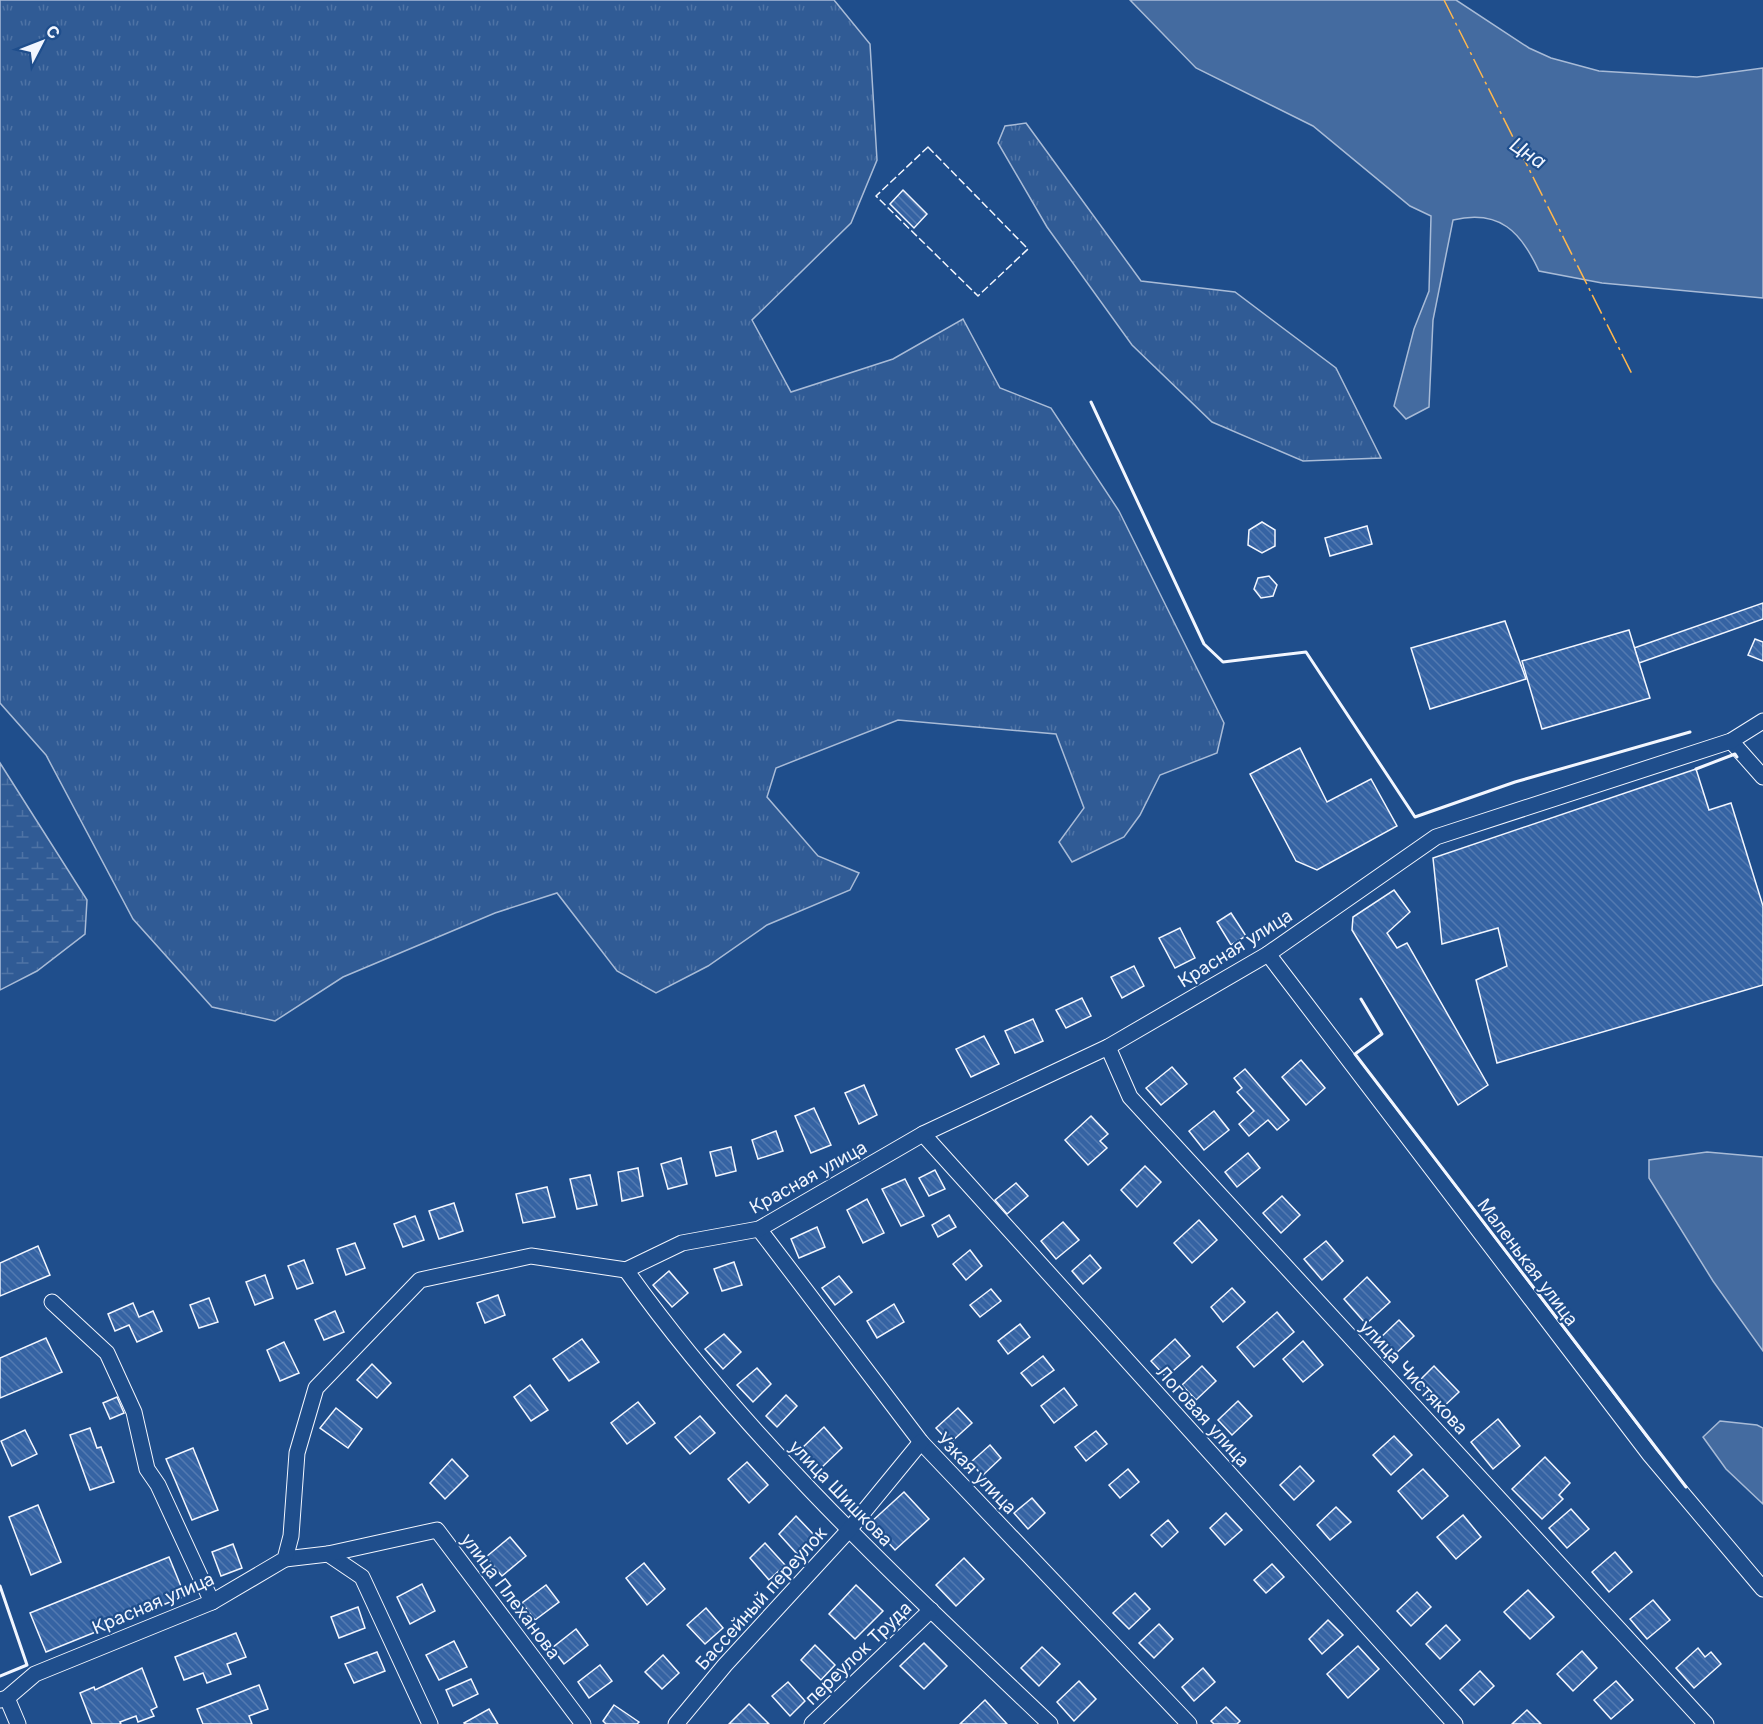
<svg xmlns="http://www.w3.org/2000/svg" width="1763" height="1724" viewBox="0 0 1763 1724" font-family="Inter,sans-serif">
<defs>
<pattern id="grass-tufts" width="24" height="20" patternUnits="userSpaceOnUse" patternTransform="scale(1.5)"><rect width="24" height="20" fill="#305b95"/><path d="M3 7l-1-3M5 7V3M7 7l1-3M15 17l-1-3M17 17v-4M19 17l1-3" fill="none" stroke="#4e73a5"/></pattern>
<pattern id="wetland-marsh" width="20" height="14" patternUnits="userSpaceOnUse" patternTransform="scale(1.5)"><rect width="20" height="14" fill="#305b95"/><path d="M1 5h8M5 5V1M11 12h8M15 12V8" fill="none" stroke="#4e73a5"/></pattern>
<pattern id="building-back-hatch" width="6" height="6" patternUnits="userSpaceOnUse" patternTransform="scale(1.5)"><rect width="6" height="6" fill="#3563a3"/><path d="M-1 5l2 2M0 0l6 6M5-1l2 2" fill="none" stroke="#537ab1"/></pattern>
</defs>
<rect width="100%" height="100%" fill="#1f4e8c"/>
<g fill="url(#grass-tufts)" stroke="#a8bbd7" stroke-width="1.5">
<polygon points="0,0 834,0 870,44 877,160 851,223 752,320 791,392 893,359 963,319 1000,388 1051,408 1119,511 1224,723 1217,753 1160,775 1140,815 1124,837 1072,862 1059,842 1084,808 1056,734 898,720 776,768 767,797 818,856 859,873 850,890 767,925 708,966 656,993 617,971 557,893 495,913 343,977 275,1021 212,1007 133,919 46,755 0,703"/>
<polygon points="1026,123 1141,281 1235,292 1336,368 1381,458 1303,461 1212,422 1132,345 1047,227 998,143 1005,126"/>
</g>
<polygon fill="url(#wetland-marsh)" stroke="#a8bbd7" stroke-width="1.5" points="0,763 87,900 85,934 37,971 0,990"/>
<g fill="#446ba0" stroke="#a8bbd7" stroke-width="1.5">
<path d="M 1130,0 L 1456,0 L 1529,48 L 1551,58 L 1599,71 L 1697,77 L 1763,68 L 1763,298 L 1602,283 L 1539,271 C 1521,232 1500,209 1453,220 L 1433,320 L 1429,407 L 1406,419 L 1394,406 L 1414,329 L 1429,291 L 1431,216 L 1410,206 L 1313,126 L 1196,68 Z"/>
<polygon points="1707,1152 1763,1157 1763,1351 1713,1281 1649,1178 1649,1160"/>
<polygon points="1720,1421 1757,1425 1763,1428 1763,1504 1726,1469 1703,1437"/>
</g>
<g fill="url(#building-back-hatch)" stroke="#f2f6ff" stroke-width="1.5">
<polygon points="903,190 927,214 914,228 890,204"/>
<polygon points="1262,522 1275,530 1275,546 1262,553 1248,545 1249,530"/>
<polygon points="1367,526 1372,544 1330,556 1325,538"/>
<polygon points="1269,576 1277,585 1273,596 1261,598 1254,589 1258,578"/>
<polygon points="1763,603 1763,619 1639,663 1634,648"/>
<polygon points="1505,621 1526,679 1430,709 1411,648"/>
<polygon points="1629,630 1650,698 1542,729 1522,661"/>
<polygon points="1755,639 1763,642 1763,661 1748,655"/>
<polygon points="1300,748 1327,802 1371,779 1397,826 1317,870 1296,861 1250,774"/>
<polygon points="1696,769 1709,810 1731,803 1763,906 1763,985 1497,1063 1476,980 1507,966 1498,928 1442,944 1433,858"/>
<polygon points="1394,890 1410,912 1387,933 1397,948 1407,943 1488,1085 1458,1105 1352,930 1353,917"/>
<polygon points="1231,913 1246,936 1231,945 1217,922"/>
<polygon points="1180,928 1195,958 1175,968 1159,938"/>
<polygon points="1134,966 1144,986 1122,998 1111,977"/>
<polygon points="1082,998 1091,1016 1066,1028 1056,1010"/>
<polygon points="1033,1019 1043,1041 1015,1053 1005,1031"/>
<polygon points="984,1036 999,1064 971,1077 956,1049"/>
<polygon points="1301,1060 1325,1088 1306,1105 1282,1077"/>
<polygon points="1172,1067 1187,1084 1161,1105 1146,1088"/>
<polygon points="1245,1069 1289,1120 1277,1130 1268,1120 1249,1136 1239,1124 1254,1111 1237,1092 1242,1088 1234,1078"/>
<polygon points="864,1085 877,1115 859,1124 845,1093"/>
<polygon points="814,1108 831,1145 811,1153 795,1116"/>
<polygon points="1214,1111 1229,1130 1204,1150 1189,1131"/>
<polygon points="1091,1116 1108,1134 1100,1141 1107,1148 1088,1165 1065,1140"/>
<polygon points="776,1131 783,1151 758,1159 752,1140"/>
<polygon points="731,1147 736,1171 716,1176 710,1152"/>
<polygon points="1248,1153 1260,1168 1237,1187 1225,1172"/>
<polygon points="681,1158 687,1184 668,1189 661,1164"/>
<polygon points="1145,1166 1161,1182 1137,1207 1121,1190"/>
<polygon points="638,1168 643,1196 622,1201 618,1172"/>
<polygon points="935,1170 945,1189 929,1196 919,1178"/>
<polygon points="590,1175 597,1205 577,1209 570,1179"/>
<polygon points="905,1179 924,1216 901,1226 882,1189"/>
<polygon points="1016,1183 1028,1196 1007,1214 995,1200"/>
<polygon points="547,1187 555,1217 523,1223 516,1194"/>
<polygon points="1282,1196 1300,1215 1281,1233 1263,1213"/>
<polygon points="867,1199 884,1233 863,1243 847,1210"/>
<polygon points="454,1203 463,1231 439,1239 429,1211"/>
<polygon points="949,1215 956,1227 938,1237 932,1225"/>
<polygon points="415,1216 424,1240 403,1247 394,1224"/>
<polygon points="1199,1220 1217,1240 1192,1263 1174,1243"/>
<polygon points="1063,1222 1079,1240 1056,1259 1041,1241"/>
<polygon points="817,1227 825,1247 799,1258 791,1239"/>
<polygon points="1326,1241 1343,1261 1322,1280 1304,1259"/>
<polygon points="355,1243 365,1268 346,1275 337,1249"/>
<polygon points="38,1246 50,1275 0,1296 0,1263"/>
<polygon points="970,1250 982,1266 966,1280 953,1264"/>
<polygon points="1090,1255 1101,1268 1083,1284 1072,1271"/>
<polygon points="304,1260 313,1283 297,1289 288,1266"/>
<polygon points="734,1262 742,1285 722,1291 714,1269"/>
<polygon points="669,1271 688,1293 672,1307 653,1285"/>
<polygon points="265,1275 273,1298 255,1305 246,1282"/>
<polygon points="839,1276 852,1292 835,1305 822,1288"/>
<polygon points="1367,1277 1390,1302 1366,1324 1344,1299"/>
<polygon points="1232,1288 1245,1302 1223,1322 1211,1307"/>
<polygon points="991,1289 1001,1301 980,1317 970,1305"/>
<polygon points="498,1295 505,1315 485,1323 477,1303"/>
<polygon points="209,1298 218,1322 199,1328 190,1305"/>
<polygon points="133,1303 139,1317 153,1311 162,1331 137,1342 129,1325 115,1331 108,1314"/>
<polygon points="894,1304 904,1322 877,1338 867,1321"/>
<polygon points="335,1311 344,1332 324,1340 315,1320"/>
<polygon points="1277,1312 1294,1332 1254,1367 1237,1347"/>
<polygon points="1399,1320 1414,1336 1392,1357 1377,1341"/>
<polygon points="1020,1324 1030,1337 1008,1354 998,1341"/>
<polygon points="724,1334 741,1352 723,1369 705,1349"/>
<polygon points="46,1338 62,1372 0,1398 0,1358"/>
<polygon points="582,1339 599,1362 569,1381 553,1359"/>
<polygon points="1175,1339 1190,1356 1166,1377 1151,1361"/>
<polygon points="1303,1341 1323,1365 1303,1382 1283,1359"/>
<polygon points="284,1342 299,1373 280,1381 267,1350"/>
<polygon points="1043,1356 1054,1370 1032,1386 1021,1373"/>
<polygon points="372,1364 391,1383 377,1398 357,1380"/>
<polygon points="1202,1366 1216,1381 1196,1400 1182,1385"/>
<polygon points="1434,1366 1459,1392 1441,1409 1416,1384"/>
<polygon points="757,1368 771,1384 753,1402 737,1385"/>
<polygon points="530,1385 548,1410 531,1421 514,1397"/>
<polygon points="1064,1388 1077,1405 1054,1423 1041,1406"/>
<polygon points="786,1395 797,1406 777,1427 766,1416"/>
<polygon points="117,1397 124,1413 110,1419 103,1403"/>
<polygon points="1238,1401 1252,1416 1232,1435 1218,1420"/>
<polygon points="638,1402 655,1423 627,1444 611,1423"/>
<polygon points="336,1408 362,1429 348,1448 320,1428"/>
<polygon points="958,1408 972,1423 950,1443 936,1428"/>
<polygon points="700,1416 715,1433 690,1454 675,1437"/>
<polygon points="1498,1419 1520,1446 1493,1469 1471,1442"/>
<polygon points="824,1427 842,1448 820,1469 801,1449"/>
<polygon points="90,1428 97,1448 101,1447 114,1482 90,1490 70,1435"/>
<polygon points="25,1430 37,1454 12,1466 1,1441"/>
<polygon points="1096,1431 1107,1444 1086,1461 1075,1447"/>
<polygon points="1394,1436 1412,1455 1391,1475 1373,1455"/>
<polygon points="990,1445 1001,1458 982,1476 971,1462"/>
<polygon points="193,1448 218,1510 192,1520 166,1459"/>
<polygon points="1545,1457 1570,1483 1559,1495 1563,1499 1542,1519 1512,1489"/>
<polygon points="452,1459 468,1476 445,1499 430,1483"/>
<polygon points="747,1462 768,1485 749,1503 728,1479"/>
<polygon points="1300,1466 1314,1481 1294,1500 1280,1485"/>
<polygon points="1128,1469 1139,1482 1120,1498 1109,1485"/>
<polygon points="1423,1469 1448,1496 1422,1519 1398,1491"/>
<polygon points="904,1492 929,1519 895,1550 870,1523"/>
<polygon points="1032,1498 1045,1513 1028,1529 1014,1513"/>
<polygon points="38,1505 61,1562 31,1575 9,1517"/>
<polygon points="1336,1507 1351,1522 1330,1540 1317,1525"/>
<polygon points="1571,1509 1589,1529 1567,1548 1549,1528"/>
<polygon points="1226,1513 1242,1530 1225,1545 1210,1528"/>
<polygon points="1463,1515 1481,1537 1456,1559 1437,1537"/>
<polygon points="796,1516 815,1536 797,1554 779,1534"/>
<polygon points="1168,1520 1178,1532 1162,1547 1151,1535"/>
<polygon points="510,1537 526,1556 502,1576 486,1557"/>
<polygon points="765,1543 785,1565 769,1580 750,1558"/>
<polygon points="233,1544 242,1568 221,1576 212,1552"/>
<polygon points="1615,1552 1632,1572 1609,1592 1592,1572"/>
<polygon points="169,1557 185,1596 46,1652 30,1613"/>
<polygon points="964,1558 984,1579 956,1606 936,1585"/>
<polygon points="644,1563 665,1589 647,1605 626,1578"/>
<polygon points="1272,1564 1284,1577 1266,1593 1254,1580"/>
<polygon points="422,1584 435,1611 410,1624 397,1597"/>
<polygon points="546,1585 559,1602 535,1620 522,1603"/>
<polygon points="856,1585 883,1611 855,1639 829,1614"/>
<polygon points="1528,1590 1554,1617 1530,1639 1504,1612"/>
<polygon points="1417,1592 1431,1607 1411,1626 1397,1611"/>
<polygon points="1135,1593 1150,1609 1129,1629 1113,1613"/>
<polygon points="1653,1600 1670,1620 1647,1639 1630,1619"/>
<polygon points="358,1607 365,1628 339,1638 331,1617"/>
<polygon points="706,1608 723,1628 705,1644 687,1625"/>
<polygon points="1328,1620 1343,1635 1322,1654 1309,1639"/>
<polygon points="1159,1624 1173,1639 1154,1658 1139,1643"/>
<polygon points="1446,1625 1460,1640 1440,1659 1426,1644"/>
<polygon points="576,1629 588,1645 564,1664 552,1648"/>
<polygon points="236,1633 246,1657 227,1664 231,1674 207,1683 203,1673 184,1680 175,1657"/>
<polygon points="454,1641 467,1667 439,1680 426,1655"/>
<polygon points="924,1643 947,1666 924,1689 900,1666"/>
<polygon points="815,1645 835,1665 821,1680 801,1660"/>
<polygon points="1358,1646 1379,1669 1348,1698 1327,1674"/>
<polygon points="1042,1647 1060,1664 1039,1686 1021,1668"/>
<polygon points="1698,1648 1705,1657 1711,1652 1721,1664 1694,1688 1676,1668"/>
<polygon points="1582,1651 1597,1668 1573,1691 1557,1674"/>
<polygon points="377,1652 385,1671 354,1683 345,1664"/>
<polygon points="663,1655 679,1673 662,1689 645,1672"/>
<polygon points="600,1665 612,1681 589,1698 578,1682"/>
<polygon points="142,1668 157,1707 151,1710 154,1716 138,1722 136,1716 120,1722 121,1724 92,1724 80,1693 94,1687 95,1690"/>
<polygon points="1203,1668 1215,1682 1194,1701 1182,1687"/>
<polygon points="1480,1671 1494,1686 1474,1705 1460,1690"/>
<polygon points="471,1679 478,1694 453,1706 446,1690"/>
<polygon points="1079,1681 1096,1699 1074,1721 1057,1702"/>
<polygon points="1616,1681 1633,1700 1611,1719 1594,1700"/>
<polygon points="788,1682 805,1701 790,1716 772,1696"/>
<polygon points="259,1685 268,1709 249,1716 252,1724 203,1724 197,1709"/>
<polygon points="985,1700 1007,1724 960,1724"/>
<polygon points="749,1704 769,1724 729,1724"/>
<polygon points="614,1705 639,1722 637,1724 606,1724 603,1721"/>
<polygon points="1226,1707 1240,1721 1237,1724 1214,1724 1211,1721"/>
<polygon points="489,1709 498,1724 465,1724 464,1723"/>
<polygon points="1527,1710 1541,1724 1512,1724"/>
</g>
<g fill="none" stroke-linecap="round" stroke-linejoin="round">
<defs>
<g id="street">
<polyline points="1731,741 1763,777"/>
<polyline points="1268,954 1650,1455 1763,1589"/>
<polyline points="1108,1047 1130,1097 1706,1724"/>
<polyline points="923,1134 1455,1724"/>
<polyline points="759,1229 921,1442 1189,1724"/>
<path d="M 626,1270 C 747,1440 899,1580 1050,1724"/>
<polyline points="52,1302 107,1353 134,1412 147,1469 158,1485 212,1602"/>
<polyline points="328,1554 362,1577 430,1724"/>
<polyline points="285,1559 328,1554 437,1530 583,1724"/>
<polyline points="7,1698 18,1724"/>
<polyline points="0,1700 7,1698 35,1674 212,1602 285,1559 291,1536 297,1453 316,1388 420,1280 531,1256 626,1270 682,1243 759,1229 923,1134 1108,1047 1268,954 1436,837 1731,741 1763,721"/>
<polyline points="676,1724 725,1665 848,1531 921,1442"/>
<polyline points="812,1724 931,1610"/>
</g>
</defs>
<use href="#street" stroke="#f2f6ff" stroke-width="17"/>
<use href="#street" stroke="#1f4e8c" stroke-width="15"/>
<polygon stroke="#f2f6ff" stroke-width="1.5" stroke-dasharray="8 3" stroke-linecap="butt" points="928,147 1028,249 978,296 876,196"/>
<g stroke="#f2f6ff" stroke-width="3">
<polyline points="1091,402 1204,644 1223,662 1306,652 1415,817 1515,782 1690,732"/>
<polyline points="1696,769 1735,754 1737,757"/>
<polyline points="1361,999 1382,1034 1355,1054 1686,1487"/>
<polyline points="0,1586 27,1665 0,1676"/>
</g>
<polyline stroke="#ffb74d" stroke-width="1.5" stroke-dasharray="21 4.5 3 4.5" stroke-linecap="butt" points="1444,0 1633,376"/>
</g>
<g text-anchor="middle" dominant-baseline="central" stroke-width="4.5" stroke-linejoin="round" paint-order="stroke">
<g font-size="18" fill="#f2f6ff" stroke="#1f4e8c">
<text transform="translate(1235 948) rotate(-32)">Красная улица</text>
<text transform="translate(808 1177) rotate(-29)">Красная улица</text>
<text transform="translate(1528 1262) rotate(53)">Маленькая улица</text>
<text transform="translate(1414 1377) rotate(47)">улица Чистякова</text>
<text transform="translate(1203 1416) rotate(48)">Логовая улица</text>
<text transform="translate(977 1473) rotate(46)">Узкая улица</text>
<text transform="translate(841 1493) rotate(46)">улица Шишкова</text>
<text transform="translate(511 1596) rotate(53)">улица Плеханова</text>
<text transform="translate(761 1598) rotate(-48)">Бассейный переулок</text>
<text transform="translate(153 1603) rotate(-23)">Красная улица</text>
<text transform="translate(858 1653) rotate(-44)">переулок Труда</text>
</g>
<g font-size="20" font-style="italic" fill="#f2f6ff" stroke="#1f4e8c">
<text transform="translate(1528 153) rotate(34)">Цна</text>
</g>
</g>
<g transform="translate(42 42) rotate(48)" stroke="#1f4e8c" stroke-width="4.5" paint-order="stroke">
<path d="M0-4.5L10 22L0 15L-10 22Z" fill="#f2f6ff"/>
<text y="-9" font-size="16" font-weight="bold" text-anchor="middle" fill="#f2f6ff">С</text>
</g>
</svg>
